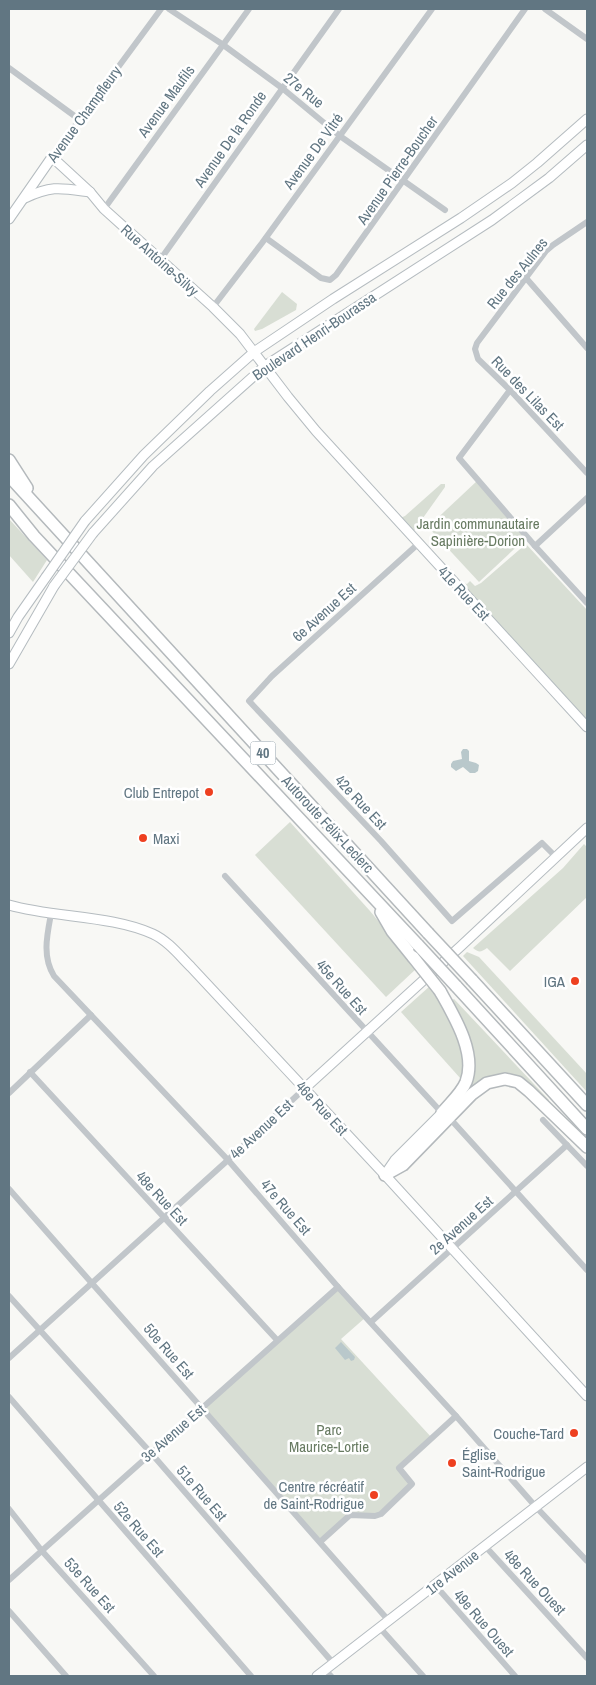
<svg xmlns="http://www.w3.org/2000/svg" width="596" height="1685" viewBox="0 0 596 1685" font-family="'Archivo Narrow',sans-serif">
<rect width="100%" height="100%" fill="#f8f8f5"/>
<g fill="#d8ded4">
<polygon points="282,292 297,304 296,310 262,329 255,331 254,329"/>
<polygon points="478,480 527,537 479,582 428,527"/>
<polygon points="441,484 445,484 445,487 413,532 400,518 405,516"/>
<polygon points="9,519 47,560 33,582 9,555"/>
<polygon points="526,544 587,610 587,722 461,584 463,583 467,584 470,581 475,586 481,583"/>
<polygon points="290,822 370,911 417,968 386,997 255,855"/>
<path d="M 584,844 L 587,847 L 587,897 L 510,971 L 487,948 C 481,952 479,953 473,948 L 563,868 Z"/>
<polygon points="467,952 479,957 587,1074 587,1092 463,956"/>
<polygon points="430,986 453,1024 466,1064 461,1079 401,1012"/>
<path d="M 454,999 L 549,1100 L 547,1102 L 504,1077 L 460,1102 C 464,1092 471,1080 474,1070 C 479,1046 461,1021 450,1001 Z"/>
<polygon points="338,1287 366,1317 341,1339 432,1438 399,1468 412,1484 381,1514 350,1515 320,1542 202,1408"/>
</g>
<g fill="#b9c8cb">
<polygon points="463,749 467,749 469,751 469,761 476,763 479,765 478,771 475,773 470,773 463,767 456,771 451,767 451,764 453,761 462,759 461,752"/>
<polygon points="341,1342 355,1357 354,1360 351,1361 349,1358 345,1360 335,1348"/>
</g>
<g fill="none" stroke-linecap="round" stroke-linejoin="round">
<defs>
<g id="secondary">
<path d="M 25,198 C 52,185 61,188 90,192"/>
<polyline points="9,219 52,157 90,192 104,209 213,307 240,334 288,397 316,431 587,727"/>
<polyline points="85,521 144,455 210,391 254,352 333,299 461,218 512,183 537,163 587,119"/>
<polyline points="93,533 153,466 265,366 492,220 549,178 587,145"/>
<polyline points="9,633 18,617 46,577"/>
<polyline points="9,664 54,586"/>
<path d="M 9,905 C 54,918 111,915 153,934 C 168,941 179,955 191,967 L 385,1175 L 587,1396"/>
<polyline points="304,1089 461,946 587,828"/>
<polyline points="386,1173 395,1160 442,1113"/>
<polyline points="317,1676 587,1467"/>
</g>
<g id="highway">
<polyline points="9,460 27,488"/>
<polyline points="9,476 428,933"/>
<polyline points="9,505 34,536 418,945"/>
<polyline points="381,912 392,931 413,957"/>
<polyline points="472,980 587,1105"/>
<polyline points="456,986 587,1129"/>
<path d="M 440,991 C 454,1016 477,1053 466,1082 C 461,1094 449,1104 442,1113"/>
<polyline points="385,1175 403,1165 472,1094 487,1083 505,1079 518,1082 529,1091 587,1147"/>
</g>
</defs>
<use href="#secondary" stroke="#b5bcc0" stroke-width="11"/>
<use href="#highway" stroke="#b4b9bc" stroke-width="14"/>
<g stroke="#c1c6ca" stroke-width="6">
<polyline points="169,9 222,44 282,88 340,136 445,210"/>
<polyline points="545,9 587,39"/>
<polyline points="9,68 80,120"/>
<polyline points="52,157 161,9"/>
<polyline points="104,209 249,9"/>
<polyline points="587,222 553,245 546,251 477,343 475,349 478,359 510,390 587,473"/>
<polyline points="266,238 321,278 330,280 336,275 525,9"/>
<polyline points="160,260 339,9"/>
<polyline points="526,278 587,348"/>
<polyline points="213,307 262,243 432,9"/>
<polyline points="510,390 459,458 535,546 587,603"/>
<polyline points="418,544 272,676 249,701 381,841 452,921 542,843 556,857"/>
<polyline points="535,546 587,498"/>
<polyline points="225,876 442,1113"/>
<path d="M 51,914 C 47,935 42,957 54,976 L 228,1160 L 338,1287 L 456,1416 L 536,1507 L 587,1561"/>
<polyline points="30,1072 277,1340"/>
<polyline points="9,1093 91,1015"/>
<polyline points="543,1120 587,1166"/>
<polyline points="454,1123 587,1270"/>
<polyline points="9,1189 389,1621"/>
<polyline points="9,1296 151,1453 334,1664"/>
<polyline points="371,1322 567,1145"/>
<polyline points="9,1358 228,1160 304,1089"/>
<polyline points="9,1397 251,1676"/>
<polyline points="9,1509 42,1551 154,1676"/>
<polyline points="320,1542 350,1515 375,1516 381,1514 412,1484 399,1468 456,1416"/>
<polyline points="485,1546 587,1658"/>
<polyline points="9,1580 338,1287"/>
<polyline points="435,1585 515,1676"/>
<polyline points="9,1611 66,1676"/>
<polyline points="380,1628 423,1676"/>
<polyline points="325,1670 331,1676"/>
</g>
<use href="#secondary" stroke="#fff" stroke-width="9"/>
<use href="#highway" stroke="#fff" stroke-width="11"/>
<defs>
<g id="secondary-bridge">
<polyline points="46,577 85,521"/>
<polyline points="54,586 93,533"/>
</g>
<g id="highway-bridge">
<polyline points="428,933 472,980"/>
<polyline points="418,945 456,986"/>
<polyline points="413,957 440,991"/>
</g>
</defs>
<use href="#secondary-bridge" stroke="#b5bcc0" stroke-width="11" stroke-linecap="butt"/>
<use href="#highway-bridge" stroke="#b4b9bc" stroke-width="14" stroke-linecap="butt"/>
<use href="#secondary-bridge" stroke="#fff" stroke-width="9"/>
<use href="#highway-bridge" stroke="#fff" stroke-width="11"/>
</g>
<g fill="#ee4020" stroke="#fff" stroke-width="2">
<circle cx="209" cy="792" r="5"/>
<circle cx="143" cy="838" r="5"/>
<circle cx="575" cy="981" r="5"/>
<circle cx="574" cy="1433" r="5"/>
<circle cx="452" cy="1463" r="5"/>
<circle cx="374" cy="1495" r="5"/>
</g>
<g text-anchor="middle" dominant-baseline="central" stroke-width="5" stroke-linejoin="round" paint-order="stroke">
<rect fill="#fff" stroke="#909fa8" stroke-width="1" x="250.5" y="741.5" width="25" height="23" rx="4"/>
<g font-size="14" font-weight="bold" fill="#617682">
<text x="263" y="753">40</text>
</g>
<g font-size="15" fill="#617682" stroke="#fff">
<text transform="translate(304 90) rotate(39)">27e Rue</text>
<text transform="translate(166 101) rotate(-54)">Avenue Maufils</text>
<text transform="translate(84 114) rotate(-54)">Avenue Champfleury</text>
<text transform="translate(230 139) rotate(-55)">Avenue De la Ronde</text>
<text transform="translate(313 151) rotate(-54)">Avenue De Vitré</text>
<text transform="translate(397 170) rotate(-55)">Avenue Pierre-Boucher</text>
<text transform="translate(160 260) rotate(42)">Rue Antoine-Silvy</text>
<text transform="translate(517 273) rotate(-51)">Rue des Aulnes</text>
<text transform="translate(314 336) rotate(-34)">Boulevard Henri-Bourassa</text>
<text transform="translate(528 393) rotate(46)">Rue des Lilas Est</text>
<text transform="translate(464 593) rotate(47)">41e Rue Est</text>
<text transform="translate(324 612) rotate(-42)">6e Avenue Est</text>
<text transform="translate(361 802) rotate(47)">42e Rue Est</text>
<text transform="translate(328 824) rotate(47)">Autoroute Félix-Leclerc</text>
<text transform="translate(342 987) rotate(48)">45e Rue Est</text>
<text transform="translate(322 1108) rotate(47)">46e Rue Est</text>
<text transform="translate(261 1129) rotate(-43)">4e Avenue Est</text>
<text transform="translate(162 1198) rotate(47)">48e Rue Est</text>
<text transform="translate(286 1207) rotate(49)">47e Rue Est</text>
<text transform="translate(461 1225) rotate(-42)">2e Avenue Est</text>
<text transform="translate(169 1351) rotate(49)">50e Rue Est</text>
<text transform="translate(173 1433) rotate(-41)">3e Avenue Est</text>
<text transform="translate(202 1493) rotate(49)">51e Rue Est</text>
<text transform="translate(139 1529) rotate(49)">52e Rue Est</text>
<text transform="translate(452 1572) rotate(-38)">1re Avenue</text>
<text transform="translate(535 1582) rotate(47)">48e Rue Ouest</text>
<text transform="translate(90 1585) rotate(48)">53e Rue Est</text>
<text transform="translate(484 1623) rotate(49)">49e Rue Ouest</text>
</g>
<g font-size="15" fill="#677a61" stroke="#fff">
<text x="478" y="523">Jardin communautaire<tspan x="478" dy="17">Sapinière-Dorion</tspan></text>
<text x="329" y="1429">Parc<tspan x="329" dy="17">Maurice-Lortie</tspan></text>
</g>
<g font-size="15" fill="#617682" stroke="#fff" text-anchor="end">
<text x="199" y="792">Club Entrepot</text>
<text x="153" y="838" text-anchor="start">Maxi</text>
<text x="565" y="981">IGA</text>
<text x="564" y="1433">Couche-Tard</text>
<text x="462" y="1454" text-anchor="start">Église<tspan x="462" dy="17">Saint-Rodrigue</tspan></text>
<text x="364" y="1486">Centre récréatif<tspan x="364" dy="17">de Saint-Rodrigue</tspan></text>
</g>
</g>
<rect width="596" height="1685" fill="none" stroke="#617682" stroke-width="20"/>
</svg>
